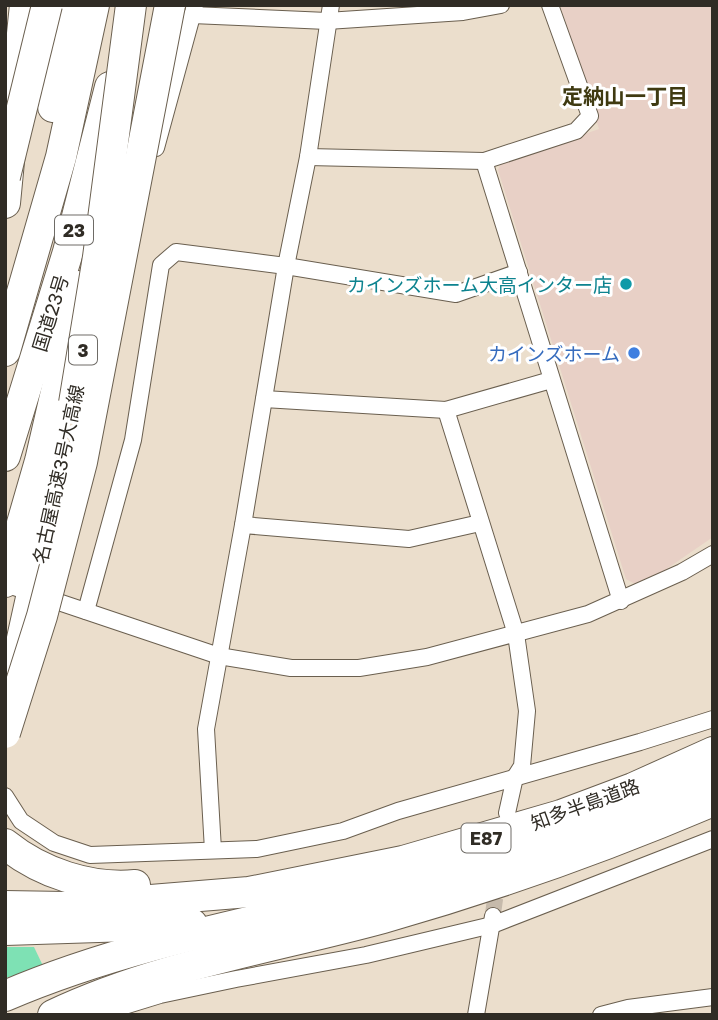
<svg xmlns="http://www.w3.org/2000/svg" width="718" height="1020" viewBox="0 0 718 1020" font-family="'Golos Text','Noto Sans JP',sans-serif">
<rect width="100%" height="100%" fill="#ebdecc"/>
<polygon fill="#e8d0c6" points="560,5 713,5 713,537 643,585 635,584 626,579 498,170 501,163 599,129"/>
<polygon fill="#7ee1b4" points="5,947 34,947 44,968 5,978"/>
<g fill="none" stroke-linecap="round" stroke-linejoin="round">
<polyline stroke="#c6baab" stroke-width="16" stroke-dasharray="16 8" stroke-linecap="butt" points="493,914 498,877"/>
<defs>
<g id="street">
<polyline points="192,15 327,21 463,12 501,5"/>
<polyline points="156,148 195,5"/>
<polyline points="308,157 484,161 576,131 590,116 550,5"/>
<polyline points="484,161 621,601"/>
<polyline points="264,399 446,410 551,380"/>
<polyline points="446,410 516,634 527,711 522,766 515,777 507,813"/>
<polyline points="243,525 409,539 480,523"/>
<polyline points="5,584 219,656 291,668 359,668 427,657 588,614 682,572 713,554"/>
<polyline points="86,611 133,440 161,265 176,252 286,266 456,294 519,272"/>
<polyline points="5,683 53,466"/>
<polyline points="5,796 21,821 54,843 90,855 257,849 343,831 398,811 640,742 713,719"/>
<polyline points="213,850 206,729 243,525 286,266 308,157 331,5"/>
<polyline points="95,1015 160,995 236,979 366,955 492,925 713,839"/>
<polyline points="476,1015 493,916"/>
<polyline points="601,1015 628,1008 713,997"/>
</g>
<g id="highway">
<polyline points="16,91 25,5"/>
<polyline points="53,107 70,5"/>
<polyline points="5,203 10,151"/>
<polyline points="5,351 61,157 94,5"/>
<polyline points="5,456 68,252 110,87"/>
<polyline points="5,582 40,461 79,292 78,286"/>
<path d="M 5,844 C 41,873 90,889 135,885"/>
<polyline points="5,906 65,907 249,892 403,861 561,815 633,788 713,752"/>
<polyline points="5,930 192,924"/>
<path d="M 5,996 C 149,934 310,913 460,871 C 507,858 555,843 601,826 C 639,811 675,793 713,778"/>
<path d="M 53,1015 C 156,966 273,948 383,918 C 496,886 605,847 713,801"/>
</g>
</defs>
<use href="#street" stroke="#6a5f4f" stroke-width="18"/>
<use href="#highway" stroke="#6a5f4f" stroke-width="32"/>
<use href="#street" stroke="#fff" stroke-width="16"/>
<use href="#highway" stroke="#fff" stroke-width="30"/>
<defs>
<g id="highway-bridge">
<polyline points="5,177 47,5"/>
<polyline points="74,403 98,257 131,5"/>
<polyline points="5,733 42,616 82,462 170,5"/>
</g>
</defs>
<use href="#highway-bridge" stroke="#6a5f4f" stroke-width="32" stroke-linecap="butt"/>
<use href="#highway-bridge" stroke="#fff" stroke-width="30"/>
</g>
<circle fill="#0f9aa8" stroke="#fff" stroke-width="2.5" cx="626" cy="284" r="7"/>
<circle fill="#3f7fe0" stroke="#fff" stroke-width="2.5" cx="634" cy="353" r="7"/>
<g text-anchor="middle" dominant-baseline="central" stroke-width="6" stroke-linejoin="round" paint-order="stroke">
<g fill="#fff" stroke="#6e6b66" stroke-width="2">
<rect x="55" y="215.5" width="38" height="29" rx="5"/>
<rect x="69" y="335.5" width="28" height="29" rx="5"/>
<rect x="461.5" y="823.5" width="49" height="29" rx="5"/>
</g>
<g font-size="18" font-weight="bold" fill="#302c25">
<text x="74" y="230">23</text>
<text x="83" y="350">3</text>
<text x="486" y="838">E87</text>
</g>
<g font-size="19" fill="#0d838f" stroke="#fff" text-anchor="end">
<text x="612" y="284">カインズホーム大高インター店</text>
</g>
<g font-size="19" fill="#302c25" stroke="#fff">
<text transform="translate(50 313) rotate(-73)">国道23号</text>
<text transform="translate(58 474) rotate(-78)">名古屋高速3号大高線</text>
<text transform="translate(585 804) rotate(-20)">知多半島道路</text>
</g>
<g font-size="19" fill="#366cbe" stroke="#fff" text-anchor="end">
<text x="620" y="353">カインズホーム</text>
</g>
<g font-size="21" font-weight="bold" fill="#3f3a11" stroke="#fff">
<text x="625" y="96">定納山一丁目</text>
</g>
</g>
<rect width="718" height="1020" fill="none" stroke="#302c25" stroke-width="14"/>
</svg>
